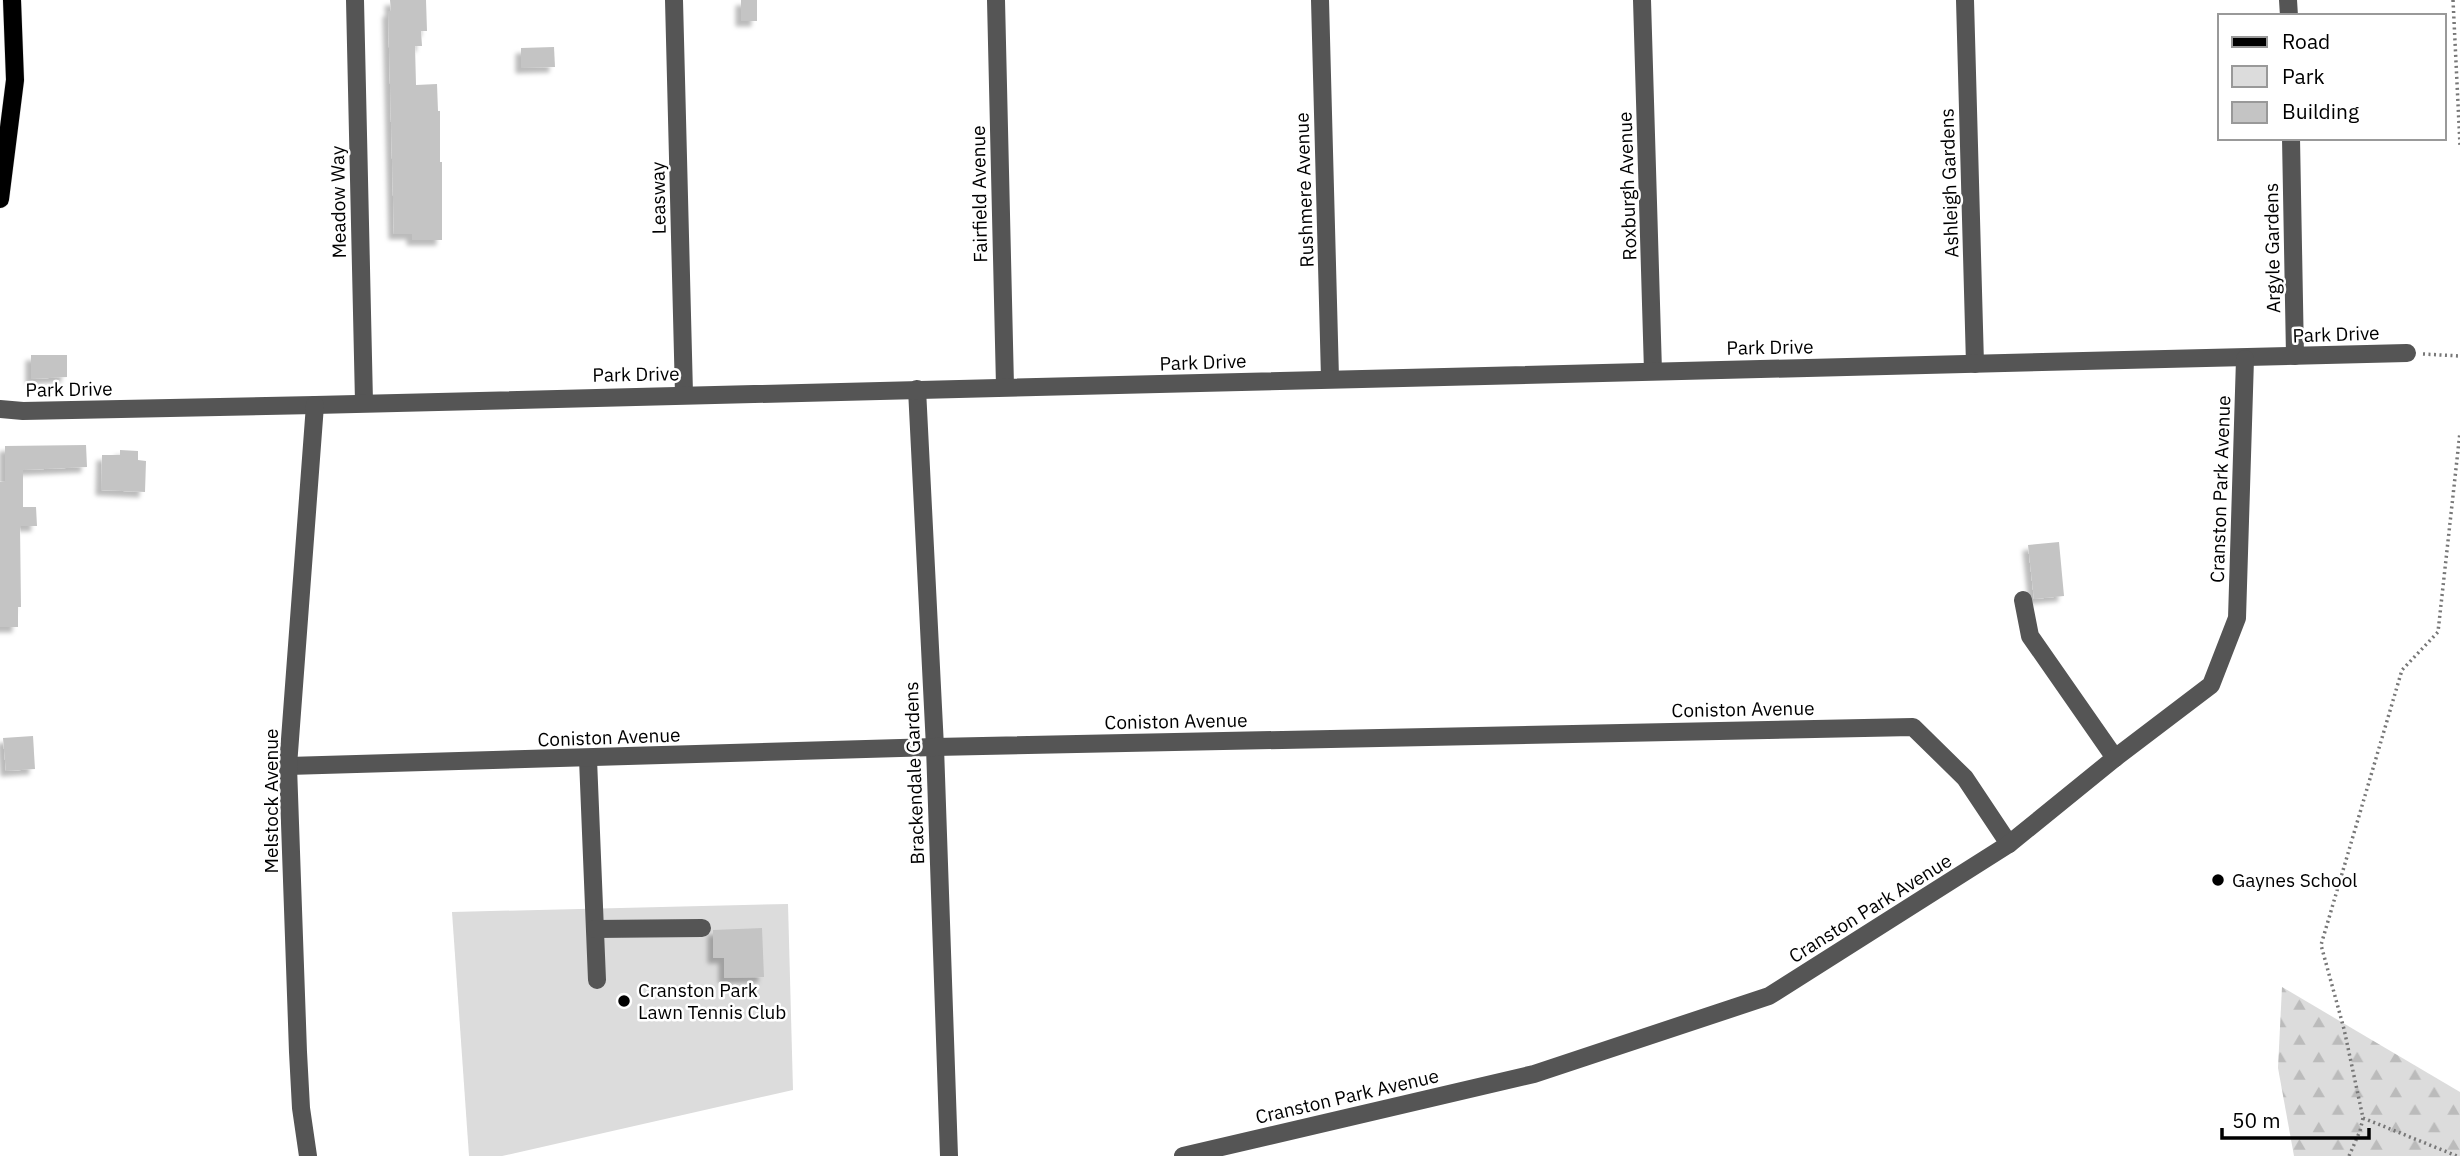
<svg xmlns="http://www.w3.org/2000/svg" width="2460" height="1156" viewBox="0 0 2460 1156" font-family="'IBM Plex Sans',sans-serif">
<defs>
<pattern id="forest-firs" width="22" height="20" patternUnits="userSpaceOnUse" patternTransform="scale(1.75)"><rect width="22" height="20" fill="#dcdcdc"/><path d="M5 1l3.5 6h-7zM16 11l3.5 6h-7z" fill="#bbb"/></pattern>
<filter id="shadow"><feDropShadow dx="-5.5" dy="5.5" stdDeviation="2" flood-color="#0004"/></filter>
</defs>
<rect width="100%" height="100%" fill="#fff"/>
<polygon fill="url(#forest-firs)" points="2282,987 2460,1092 2460,1156 2294,1156 2278,1068"/>
<polygon fill="#dcdcdc" points="788,904 793,1090 502,1156 469,1156 452,912"/>
<g fill="#c4c4c4" filter="url(#shadow)">
<polygon points="390,0 426,0 427,31 421,31 422,46 415,46 416,85 437,84 438,111 440,111 440,162 442,162 442,240 412,240 412,234 394,234 388,11 391,11"/>
<rect x="741" y="0" width="16" height="21"/>
<polygon points="554,47 555,67 521,68 521,48"/>
<polygon points="31,355 67,355 67,377 31,379"/>
<polygon points="86,445 87,467 23,470 23,507 36,507 37,526 20,526 21,607 18,607 18,627 0,627 0,482 5,481 5,446"/>
<polygon points="120,450 138,451 138,460 146,461 145,492 101,490 102,455 120,455"/>
<polygon points="2059,542 2064,596 2034,599 2028,545"/>
<polygon points="33,736 35,769 6,771 3,738"/>
<polygon points="762,928 764,977 724,978 724,958 713,958 713,930"/>
</g>
<g fill="none" stroke-linecap="round" stroke-linejoin="round">
<defs>
<polyline id="major" points="0,199 15,80 12,0"/>
</defs>
<use href="#major" stroke="#dbdbdb" stroke-width="19"/>
<g stroke="#777" stroke-width="3.5" stroke-dasharray="2 3.5" stroke-linecap="butt">
<polyline points="2453,0 2460,145"/>
<polyline points="2423,354 2460,356"/>
<polyline points="2363,1118 2457,1156"/>
<polyline points="2349,1156 2360,1131 2363,1118 2344,1029 2321,945 2402,670 2438,632 2460,432"/>
</g>
<g stroke="#555" stroke-width="18">
<polyline points="355,0 364,402"/>
<polyline points="674,0 684,394"/>
<polyline points="996,0 1005,386"/>
<polyline points="1320,0 1330,378"/>
<polyline points="1642,0 1653,371"/>
<polyline points="1965,0 1975,364"/>
<polyline points="2288,0 2289,16"/>
<polyline points="2291,138 2295,356"/>
<polyline points="917,389 935,747 949,1156"/>
<polyline points="0,409 23,411 315,405 2407,353"/>
<polyline points="2023,600 2030,636 2115,758"/>
<polyline points="588,759 597,980"/>
<polyline points="288,766 935,747 1913,727 1965,778 2009,844"/>
<polyline points="595,929 702,928"/>
<polyline points="308,1156 301,1108 298,1052 288,766 315,405"/>
<polyline points="1183,1156 1534,1074 1769,996 2009,844 2115,758 2211,685 2237,618 2245,359"/>
</g>
<use href="#major" stroke="#000" stroke-width="18"/>
</g>
<g fill="#000" stroke="#fff" stroke-width="2.5">
<circle cx="2218" cy="880" r="7"/>
<circle cx="624" cy="1001" r="7"/>
</g>
<g text-anchor="middle" dominant-baseline="central" stroke-width="5" stroke-linejoin="round" paint-order="stroke">
<g font-size="19" fill="#000" stroke="#fff">
<text transform="translate(1949 183) rotate(-92)">Ashleigh Gardens</text>
<text transform="translate(1627 186) rotate(-92)">Roxburgh Avenue</text>
<text transform="translate(1304 190) rotate(-92)">Rushmere Avenue</text>
<text transform="translate(979 194) rotate(-91)">Fairfield Avenue</text>
<text transform="translate(658 198) rotate(-91)">Leasway</text>
<text transform="translate(338 202) rotate(-91)">Meadow Way</text>
<text transform="translate(2272 248) rotate(-91)">Argyle Gardens</text>
<text transform="translate(2336 334) rotate(-2)">Park Drive</text>
<text transform="translate(1770 347) rotate(-1)">Park Drive</text>
<text transform="translate(1203 362) rotate(-2)">Park Drive</text>
<text transform="translate(636 374) rotate(-1)">Park Drive</text>
<text transform="translate(69 389) rotate(-1)">Park Drive</text>
<text transform="translate(2220 489) rotate(-88)">Cranston Park Avenue</text>
<text transform="translate(1743 709) rotate(-1)">Coniston Avenue</text>
<text transform="translate(1176 721) rotate(-1)">Coniston Avenue</text>
<text transform="translate(609 737) rotate(-2)">Coniston Avenue</text>
<text transform="translate(914 773) rotate(-92)">Brackendale Gardens</text>
<text transform="translate(271 801) rotate(-90)">Melstock Avenue</text>
<text transform="translate(1870 908) rotate(-32)">Cranston Park Avenue</text>
<text transform="translate(1347 1096) rotate(-13)">Cranston Park Avenue</text>
</g>
<g font-size="19" fill="#000" stroke="#fff" text-anchor="start">
<text x="2232" y="880">Gaynes School</text>
<text x="638" y="990">Cranston Park<tspan x="638" dy="22">Lawn Tennis Club</tspan></text>
</g>
</g>
<rect x="2218" y="14" width="228" height="126" fill="#ffffff" stroke="#999999" stroke-width="2"/>
<rect x="2232" y="37" width="35" height="10" fill="#000000" stroke="#999999" stroke-width="2"/>
<text x="2282" y="49" font-size="21" fill="#000000">Road</text>
<rect x="2232" y="66" width="35" height="21" fill="#dcdcdc" stroke="#999999" stroke-width="2"/>
<text x="2282" y="84" font-size="21" fill="#000000">Park</text>
<rect x="2232" y="102" width="35" height="21" fill="#c4c4c4" stroke="#999999" stroke-width="2"/>
<text x="2282" y="119" font-size="21" fill="#000000">Building</text>
<path d="M2222 1128v10h147v-10" fill="none" stroke="#000000" stroke-width="3.5"/>
<text x="2232" y="1128" font-size="21" fill="#000000" stroke="#ffffff" stroke-width="5" paint-order="stroke">50 m</text>
</svg>
